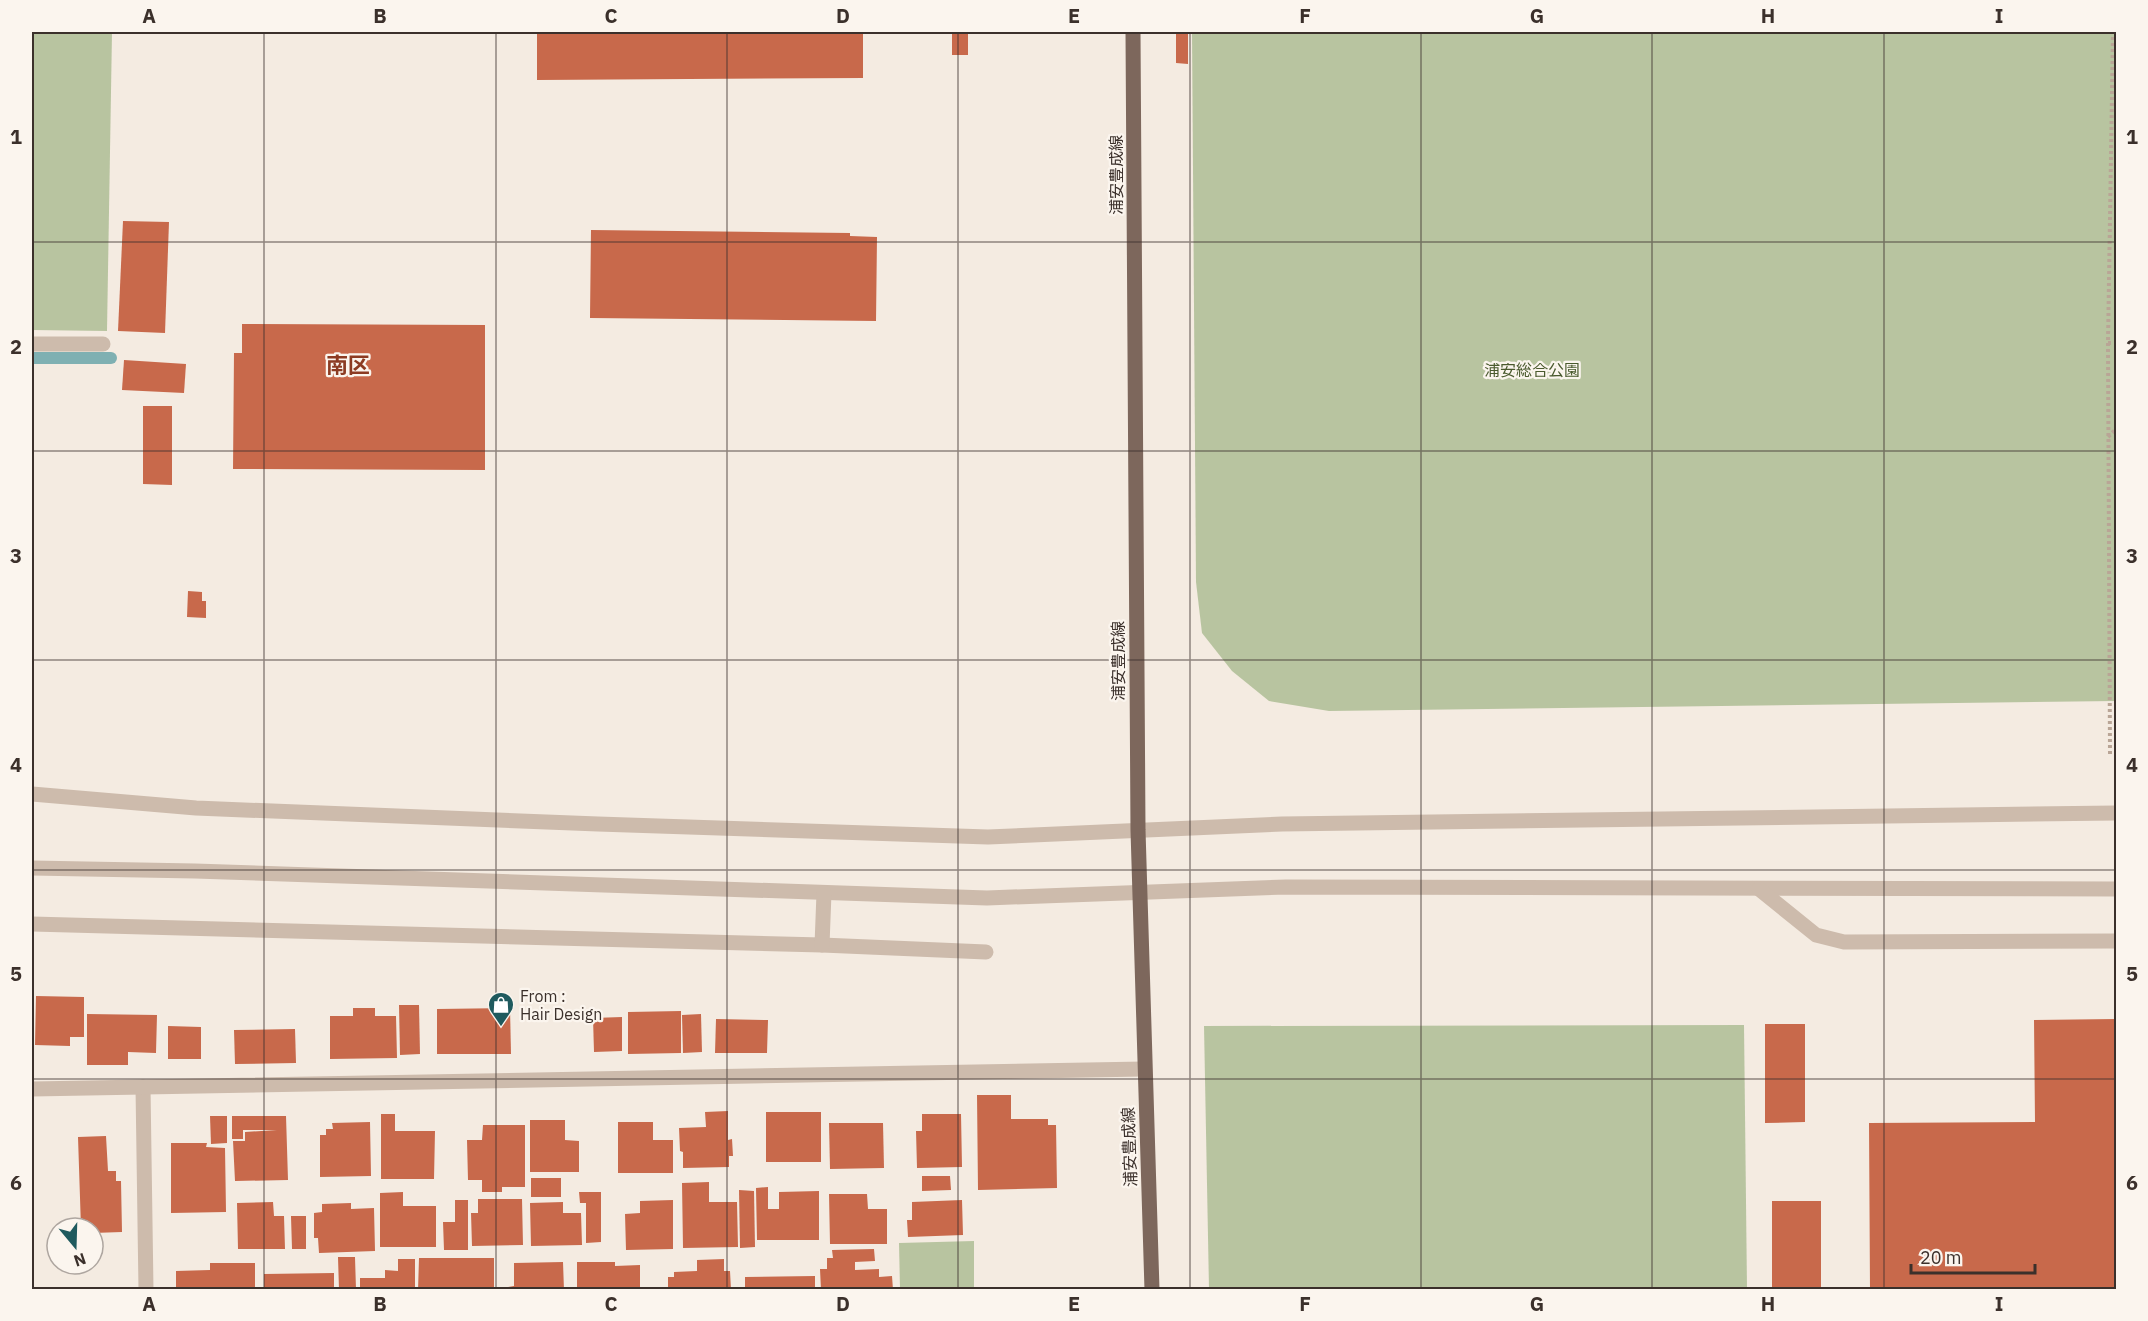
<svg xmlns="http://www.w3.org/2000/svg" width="2148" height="1321" viewBox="0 0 2148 1321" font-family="'IBM Plex Sans','Noto Sans JP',sans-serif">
<rect width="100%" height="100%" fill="#f4ebe1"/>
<g fill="#b8c4a0">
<polygon points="32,32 112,32 107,331 32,330"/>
<polygon points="1192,32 2116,32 2116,701 1329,711 1269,701 1232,671 1202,633 1196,582"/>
<polygon points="1744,1025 1747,1289 1209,1289 1204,1026"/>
<polygon points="974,1241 974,1289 900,1289 899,1243"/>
</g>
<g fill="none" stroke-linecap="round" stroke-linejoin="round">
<polyline stroke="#7fb0b2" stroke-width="12" points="32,358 111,358"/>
</g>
<g fill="#c8694b">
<polygon points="537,32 863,32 863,78 537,80"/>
<rect x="952" y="32" width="16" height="23"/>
<polygon points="1176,32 1188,32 1188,64 1176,63"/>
<polygon points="123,221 169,222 165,333 118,331"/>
<polygon points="591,230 850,233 850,236 877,237 876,321 590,318"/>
<polygon points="242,324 485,325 485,470 233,469 234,353 242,353"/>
<polygon points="124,360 186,364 184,393 122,390"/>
<polygon points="143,406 172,406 172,485 143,484"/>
<polygon points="188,591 202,592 202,601 206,601 206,618 187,617"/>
<polygon points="36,996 84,997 84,1037 70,1037 70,1046 35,1045"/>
<polygon points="399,1005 419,1005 420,1054 400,1055"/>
<polygon points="353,1008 375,1008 375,1016 396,1016 397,1058 330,1059 330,1016 353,1016"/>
<polygon points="510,1008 511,1054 437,1054 437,1009"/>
<polygon points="681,1011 681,1053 628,1054 628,1012"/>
<polygon points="87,1014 157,1015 156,1053 128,1052 128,1065 87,1065"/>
<polygon points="701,1014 702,1052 683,1053 682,1015"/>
<polygon points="622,1017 622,1051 594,1052 593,1018"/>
<polygon points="716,1019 768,1020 767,1053 715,1053"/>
<polygon points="2116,1019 2116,1290 1870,1290 1869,1123 2035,1122 2034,1020"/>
<polygon points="1765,1024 1805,1024 1805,1122 1765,1123"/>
<polygon points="168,1026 201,1027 201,1059 168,1059"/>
<polygon points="295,1029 296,1063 235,1064 234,1030"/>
<polygon points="977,1095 1011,1095 1011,1119 1048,1119 1048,1125 1056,1125 1057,1188 978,1190"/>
<polygon points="728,1111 728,1140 732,1139 733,1156 729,1156 729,1167 683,1168 683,1152 680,1151 679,1128 706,1127 705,1112"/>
<rect x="766" y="1112" width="55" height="50"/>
<polygon points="381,1114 395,1114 395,1131 435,1131 434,1179 381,1179"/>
<polygon points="922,1114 961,1114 962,1167 917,1168 916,1131 922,1131"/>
<polygon points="210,1116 227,1116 227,1143 211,1144"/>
<polygon points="232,1116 286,1116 288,1180 235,1181 233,1141 245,1141 245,1132 277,1130 243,1130 243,1139 232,1139"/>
<polygon points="530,1120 565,1120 565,1140 579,1141 579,1172 530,1172"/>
<polygon points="370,1122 371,1176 320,1177 320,1135 326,1135 326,1129 333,1129 332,1123"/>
<polygon points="618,1122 653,1122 653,1140 673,1140 673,1173 618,1173"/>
<polygon points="829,1123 883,1123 884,1168 830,1169"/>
<polygon points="483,1125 525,1125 525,1187 502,1187 502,1192 482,1192 482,1180 468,1180 467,1140 482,1140"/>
<polygon points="106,1136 108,1171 116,1171 116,1181 121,1181 122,1232 93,1233 93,1228 81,1228 78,1137"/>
<polygon points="171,1143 207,1143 206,1147 225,1148 226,1212 171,1213"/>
<polygon points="922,1176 950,1176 951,1190 922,1191"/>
<rect x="531" y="1178" width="30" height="19"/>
<polygon points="709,1182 709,1202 737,1202 738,1247 683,1248 682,1183"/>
<polygon points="768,1187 768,1209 779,1209 779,1192 819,1191 819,1240 757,1240 756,1188"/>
<polygon points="739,1190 754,1191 755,1247 740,1248"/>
<polygon points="403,1192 403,1206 436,1206 436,1247 380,1247 380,1193"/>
<polygon points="579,1192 601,1192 601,1242 586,1243 586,1203 580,1203"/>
<polygon points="829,1194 867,1194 868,1209 887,1209 887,1244 830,1244"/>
<polygon points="478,1199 522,1199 523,1245 472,1246 471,1213 478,1213"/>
<polygon points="455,1200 468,1200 468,1250 444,1250 443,1222 455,1222"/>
<polygon points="673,1200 673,1249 626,1250 625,1214 640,1213 640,1201"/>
<polygon points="962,1200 963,1235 908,1237 907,1220 912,1220 912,1202"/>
<rect x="1772" y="1201" width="49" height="89"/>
<polygon points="273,1202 274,1216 284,1216 285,1249 238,1249 237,1203"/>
<polygon points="563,1202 563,1213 581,1213 582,1245 531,1246 530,1203"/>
<polygon points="351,1203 351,1209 374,1208 375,1251 319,1253 318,1238 314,1238 314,1213 322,1212 322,1204"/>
<polygon points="291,1216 306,1216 306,1249 292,1249"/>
<polygon points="874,1249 875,1261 855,1262 855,1270 879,1269 879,1277 892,1276 893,1290 821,1290 820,1269 827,1269 827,1258 833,1258 832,1250"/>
<polygon points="338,1257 355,1257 356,1290 339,1290"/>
<polygon points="419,1258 494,1258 494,1290 418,1290"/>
<polygon points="398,1259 415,1259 415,1290 360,1290 360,1278 385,1278 385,1270 398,1271"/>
<polygon points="724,1259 724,1271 730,1271 731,1290 668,1290 668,1277 674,1277 674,1272 697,1271 697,1260"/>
<polygon points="563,1262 564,1290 508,1290 508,1287 514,1286 514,1263"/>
<polygon points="577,1262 615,1262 615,1266 640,1265 640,1290 577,1290"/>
<polygon points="210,1263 255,1263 255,1290 176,1290 176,1271 210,1270"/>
<polygon points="334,1273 334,1290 264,1290 264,1274"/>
<polygon points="815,1276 815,1290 745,1290 745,1277"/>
</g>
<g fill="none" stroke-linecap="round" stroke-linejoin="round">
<g stroke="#b9a596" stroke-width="4" stroke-dasharray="3 3" stroke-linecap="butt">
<polyline points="2108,343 2116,343"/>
<polyline points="2108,437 2116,429"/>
<polyline points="2110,754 2108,343 2113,32"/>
</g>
<g stroke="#cdbbac" stroke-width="15">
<polyline points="32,344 103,344"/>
<polyline points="32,794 196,808 598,824 988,837 1282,824 2116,813"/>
<polyline points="32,868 195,871 987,898 1286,887 2116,889"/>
<polyline points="1759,889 1816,935 1844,942 2116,941"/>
<polyline points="32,924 822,945 986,952"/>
<polyline points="822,945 824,893"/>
<polyline points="143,1087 146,1290"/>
<polyline points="32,1089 1144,1069"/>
</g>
<polyline stroke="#7d675c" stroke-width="15" points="1133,32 1138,830 1152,1290"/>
</g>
<path fill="none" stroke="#3b302b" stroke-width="1.5" stroke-opacity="0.55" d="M 264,32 L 264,1290M 496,32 L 496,1290M 727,32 L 727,1290M 958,32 L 958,1290M 1190,32 L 1190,1290M 1421,32 L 1421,1290M 1652,32 L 1652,1290M 1884,32 L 1884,1290M 32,242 L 2116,242M 32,451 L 2116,451M 32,660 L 2116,660M 32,870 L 2116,870M 32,1079 L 2116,1079"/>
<defs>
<symbol id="shop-pin" viewBox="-11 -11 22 30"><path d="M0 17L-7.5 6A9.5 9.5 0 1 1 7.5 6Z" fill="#1f5a5e" stroke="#fbf5ee"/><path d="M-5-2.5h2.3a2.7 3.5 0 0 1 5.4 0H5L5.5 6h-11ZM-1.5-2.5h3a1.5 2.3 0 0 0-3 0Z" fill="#fff"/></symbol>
</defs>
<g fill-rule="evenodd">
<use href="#shop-pin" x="486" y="990" width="30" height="40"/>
</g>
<g text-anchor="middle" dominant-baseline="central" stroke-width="4.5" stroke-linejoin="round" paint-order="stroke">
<g font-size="16" fill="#3b302b" stroke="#fbf5ee">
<text transform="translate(1116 175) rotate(-90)">浦安豊成線</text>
<text transform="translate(1118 661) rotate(-90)">浦安豊成線</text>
<text transform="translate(1129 1147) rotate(-92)">浦安豊成線</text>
</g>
<g font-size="16" fill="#4a5a2e" stroke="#fbf5ee">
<text x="1532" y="370">浦安総合公園</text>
</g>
<g font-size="16" fill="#3b302b" stroke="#fbf5ee" text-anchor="start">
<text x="520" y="996">From :<tspan x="520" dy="18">Hair Design</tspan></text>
</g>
<g font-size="22" font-weight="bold" fill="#8c3b22" stroke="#fbf5ee">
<text x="348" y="364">南区</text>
</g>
</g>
<rect width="2148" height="1321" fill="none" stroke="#fbf5ee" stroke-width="66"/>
<g transform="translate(75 1246) rotate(161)"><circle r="28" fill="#fbf5ee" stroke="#aea6a0" stroke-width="1.5"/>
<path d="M0-4.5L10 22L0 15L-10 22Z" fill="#1f5a5e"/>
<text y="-9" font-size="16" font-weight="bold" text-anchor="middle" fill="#3b302b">N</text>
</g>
<path d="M1911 1264v9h124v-9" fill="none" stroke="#3b302b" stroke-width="3"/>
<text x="1920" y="1264" font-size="18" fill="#3b302b" stroke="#fbf5ee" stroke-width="4.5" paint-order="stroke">20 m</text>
<rect x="33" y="33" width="2082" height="1255" fill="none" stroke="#3b302b" stroke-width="2"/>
<g font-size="20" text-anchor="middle" font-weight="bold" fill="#3b302b">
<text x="149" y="23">A</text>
<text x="380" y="23">B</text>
<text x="611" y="23">C</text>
<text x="843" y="23">D</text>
<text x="1074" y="23">E</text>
<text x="1305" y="23">F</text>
<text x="1537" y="23">G</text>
<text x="1768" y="23">H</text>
<text x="1999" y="23">I</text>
<text x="16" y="144">1</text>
<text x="2132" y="144">1</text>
<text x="16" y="354">2</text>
<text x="2132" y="354">2</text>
<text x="16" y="563">3</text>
<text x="2132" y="563">3</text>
<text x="16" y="772">4</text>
<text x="2132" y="772">4</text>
<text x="16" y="981">5</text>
<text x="2132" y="981">5</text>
<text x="16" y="1190">6</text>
<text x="2132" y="1190">6</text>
<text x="149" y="1311">A</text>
<text x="380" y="1311">B</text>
<text x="611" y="1311">C</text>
<text x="843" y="1311">D</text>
<text x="1074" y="1311">E</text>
<text x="1305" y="1311">F</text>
<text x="1537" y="1311">G</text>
<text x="1768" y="1311">H</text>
<text x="1999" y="1311">I</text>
</g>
</svg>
